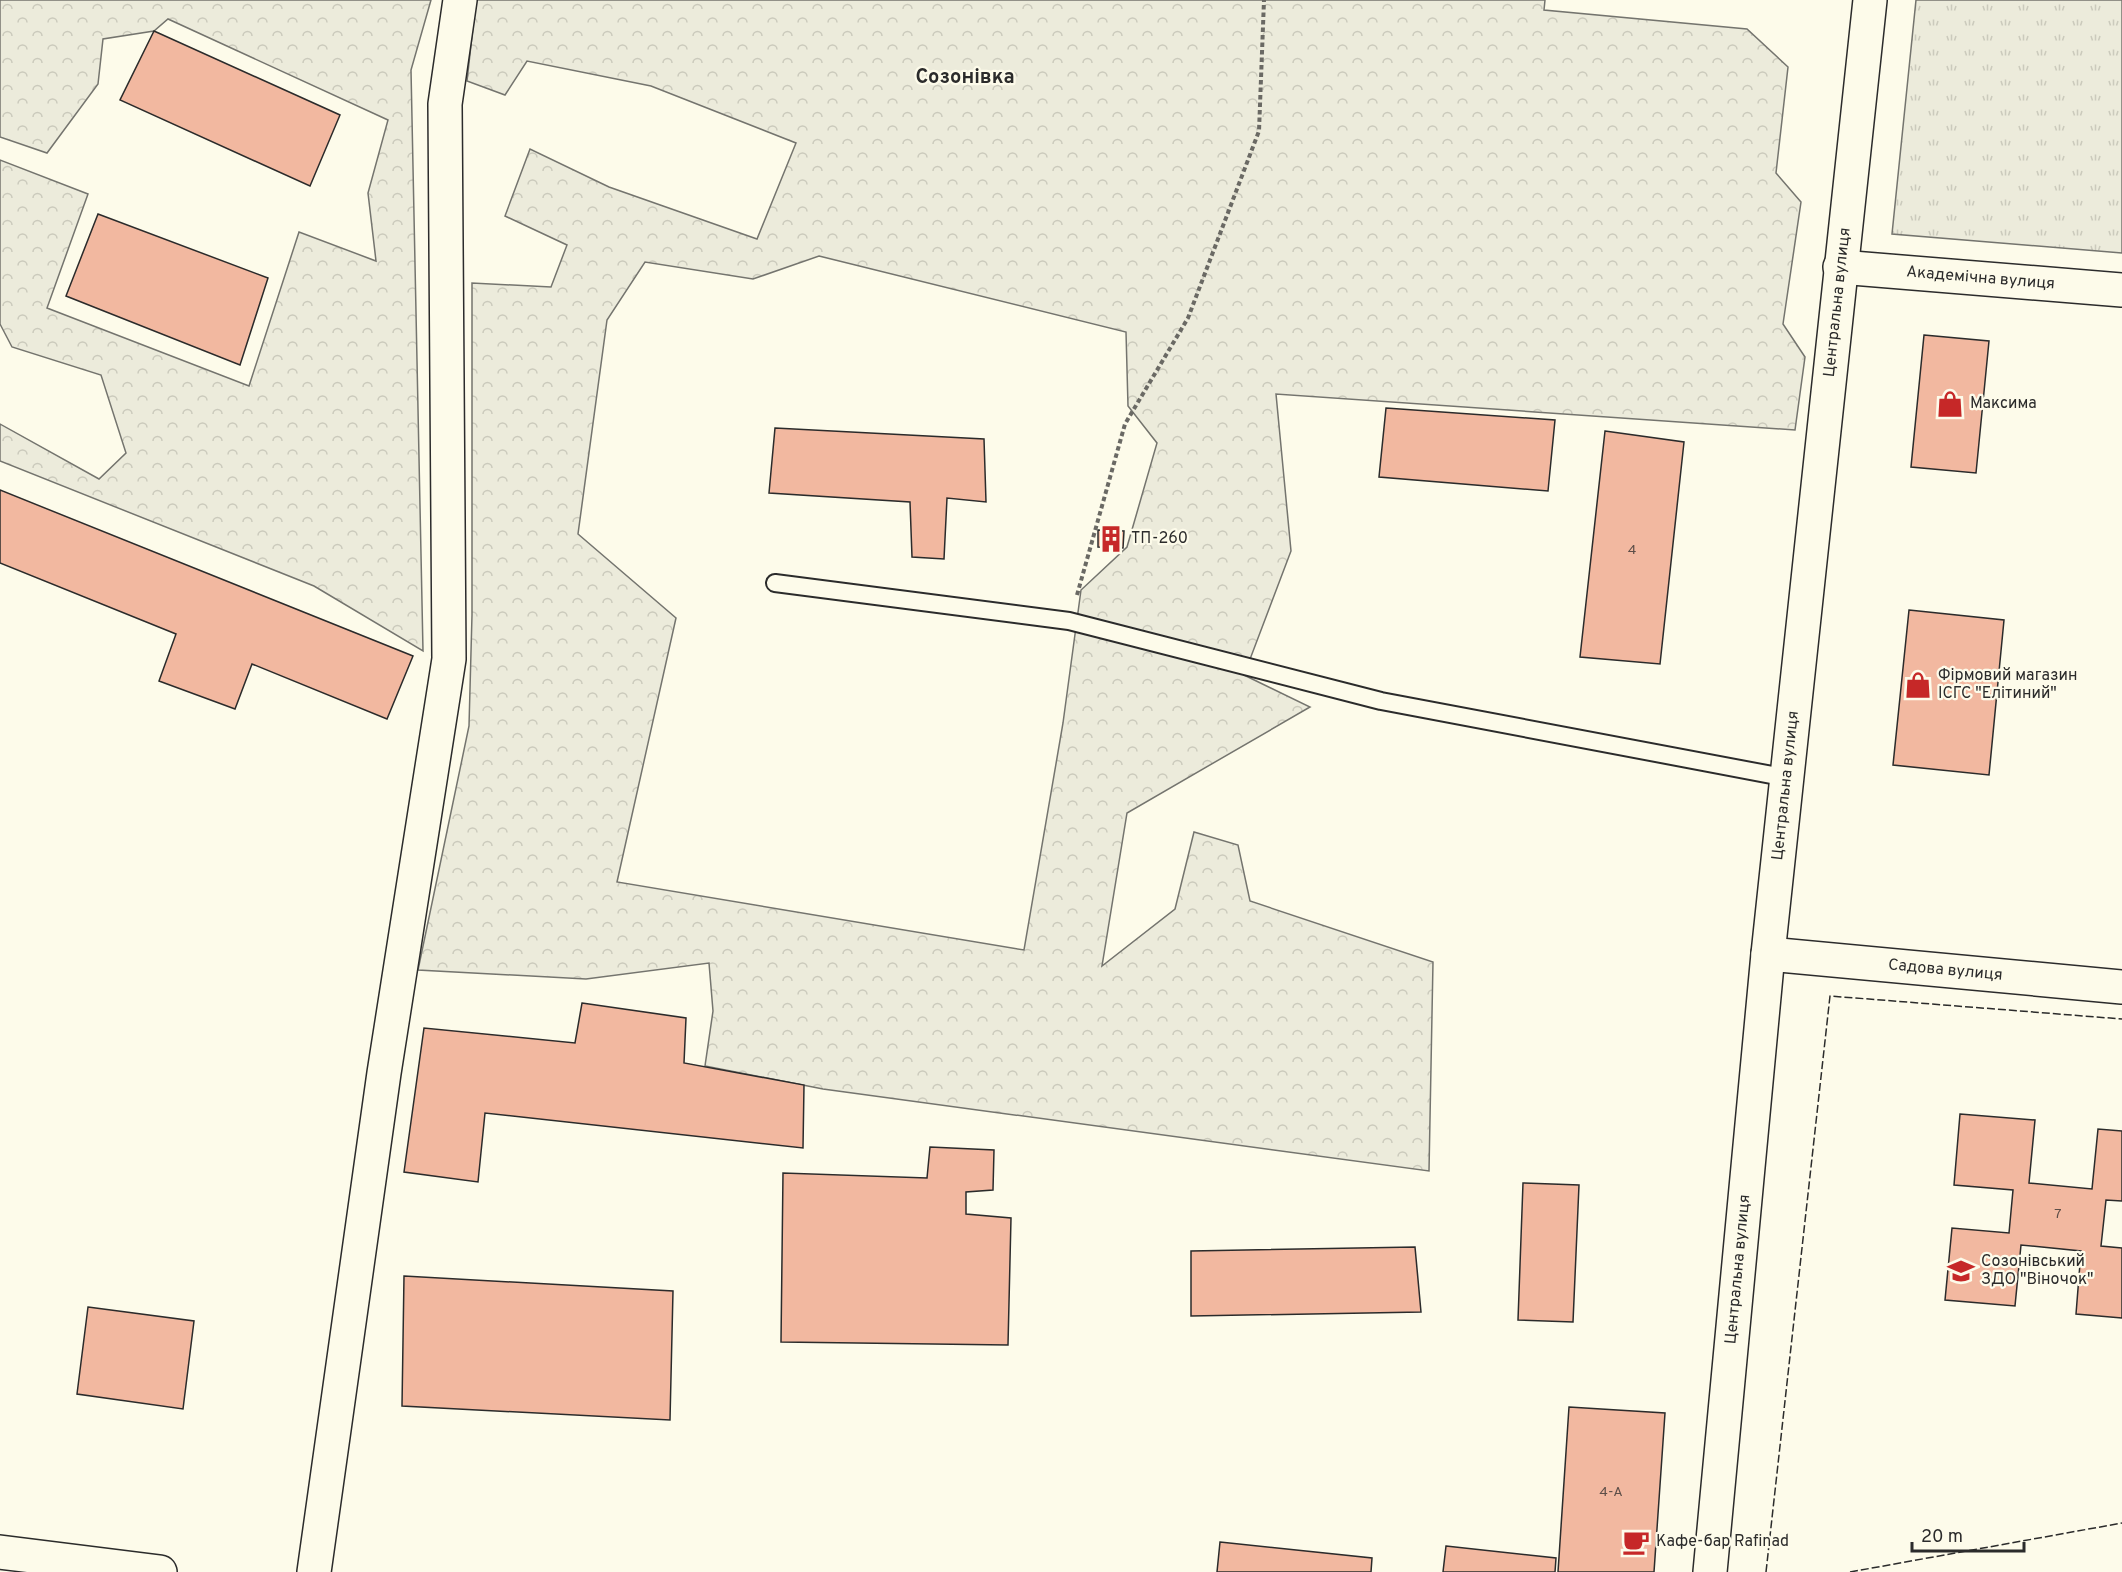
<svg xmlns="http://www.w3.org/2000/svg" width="2122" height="1572" viewBox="0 0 2122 1572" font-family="Overpass,sans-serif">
<defs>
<pattern id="forest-crowns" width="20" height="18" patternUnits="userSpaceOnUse" patternTransform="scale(1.5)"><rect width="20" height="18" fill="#ecebdb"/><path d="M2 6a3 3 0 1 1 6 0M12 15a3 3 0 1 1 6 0" fill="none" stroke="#cbcabc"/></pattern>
<pattern id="park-tufts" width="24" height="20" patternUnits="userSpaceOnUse" patternTransform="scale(1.5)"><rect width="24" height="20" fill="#ecebdb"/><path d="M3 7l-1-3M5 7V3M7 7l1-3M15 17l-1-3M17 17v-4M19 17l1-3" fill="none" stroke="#cbcabc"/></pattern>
</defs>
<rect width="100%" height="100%" fill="#fdfbea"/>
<g fill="url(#forest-crowns)" stroke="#74746e" stroke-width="1.5" fill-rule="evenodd">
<polygon points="0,0 431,0 411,70 423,651 314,586 0,461 0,424 99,479 126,453 101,375 12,347 0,324 0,160 88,194 47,308 249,386 299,232 376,261 368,193 388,120 168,19 154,31 103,39 98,84 47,153 0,137"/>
<path d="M 476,0 L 1545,0 L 1544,10 L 1747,29 L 1788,67 L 1776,173 L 1801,202 L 1783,324 L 1805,357 L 1795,430 L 1276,394 L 1291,551 L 1244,675 L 1310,707 L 1127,813 L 1102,966 L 1175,909 L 1194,832 L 1238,845 L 1250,901 L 1433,962 L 1429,1171 L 823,1089 L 705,1066 L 713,1011 L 709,963 L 586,979 L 418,970 L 469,726 L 472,615 L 472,283 L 551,287 L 567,245 L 505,216 L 530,149 L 609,187 L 757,239 L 796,143 L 651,86 L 527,61 L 505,95 L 467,81 ZM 819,256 L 1126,332 L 1128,406 L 1157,443 L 1127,547 L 1081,590 L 1063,723 L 1024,950 L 617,882 L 676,618 L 578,534 L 607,320 L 645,262 L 753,279 Z"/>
</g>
<polygon fill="url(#park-tufts)" stroke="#74746e" stroke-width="1.5" points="1916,0 2122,0 2122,253 1892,234"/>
<g fill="#f2b8a0" stroke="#2b2b2b" stroke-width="1.5">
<polygon points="154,31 340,115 310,186 120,100"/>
<polygon points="98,214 268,278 240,365 66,296"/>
<polygon points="1924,335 1989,341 1976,473 1911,467"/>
<polygon points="1386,408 1555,420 1548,491 1379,477"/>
<polygon points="775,428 984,439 986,502 947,498 944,559 912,557 910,502 769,493"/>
<polygon points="1605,431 1684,442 1660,664 1580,657"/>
<polygon points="0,490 413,656 387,719 252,664 235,709 159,681 176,634 0,563"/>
<polygon points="1098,530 1124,531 1123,548 1098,547"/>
<polygon points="1909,610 2004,620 1989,775 1893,765"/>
<polygon points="582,1003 686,1018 684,1063 804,1085 803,1148 485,1113 478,1182 404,1172 424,1028 575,1043"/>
<polygon points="1960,1114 2035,1120 2029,1183 2092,1189 2098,1129 2122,1131 2122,1201 2106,1200 2101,1246 2122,1248 2122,1318 2076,1314 2081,1251 2021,1245 2015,1306 1945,1300 1952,1228 2009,1233 2013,1190 1954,1185"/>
<polygon points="930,1147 994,1150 993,1190 966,1192 966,1214 1011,1218 1008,1345 781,1342 783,1173 927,1178"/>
<polygon points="1523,1183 1579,1185 1573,1322 1518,1320"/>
<polygon points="1415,1247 1421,1312 1191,1316 1191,1251"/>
<polygon points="404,1276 673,1291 670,1420 402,1406"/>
<polygon points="88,1307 194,1321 183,1409 77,1394"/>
<polygon points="1569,1407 1665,1413 1654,1572 1558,1572"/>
<polygon points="1220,1542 1372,1558 1371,1572 1217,1572"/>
<polygon points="1446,1546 1556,1558 1555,1572 1443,1572"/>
</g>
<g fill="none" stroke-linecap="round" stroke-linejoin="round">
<defs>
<polyline id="service" points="775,583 1069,621 1381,701 1788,778"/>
<g id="minor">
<path id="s1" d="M 1840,267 L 2122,290"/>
<path id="s2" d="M 1768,954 L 2122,987"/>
<polyline points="314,1572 384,1073 449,659 445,104 460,0"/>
</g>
<g id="tertiary">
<polyline points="0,1552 160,1572"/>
<path id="s3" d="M 1710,1572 L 1768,954 L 1870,0"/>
</g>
</defs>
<use href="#service" stroke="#2b2b2b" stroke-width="20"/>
<use href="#minor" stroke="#2b2b2b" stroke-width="36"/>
<use href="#tertiary" stroke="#2b2b2b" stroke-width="36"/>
<polyline stroke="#6a6964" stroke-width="4" stroke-dasharray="4.5 3" stroke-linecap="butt" points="1077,595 1125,424 1188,318 1259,131 1264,0"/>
<use href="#service" stroke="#fdfbea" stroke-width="16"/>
<use href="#minor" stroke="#fdfbea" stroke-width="33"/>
<use href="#tertiary" stroke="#fdfbea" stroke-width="33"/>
<g stroke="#2b2b2b" stroke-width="1.5" stroke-dasharray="8 3" stroke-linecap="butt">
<polyline points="1766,1572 1830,996 2122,1019"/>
<polyline points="1850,1572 2122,1523"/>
</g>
</g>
<defs>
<symbol id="shop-bare" viewBox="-9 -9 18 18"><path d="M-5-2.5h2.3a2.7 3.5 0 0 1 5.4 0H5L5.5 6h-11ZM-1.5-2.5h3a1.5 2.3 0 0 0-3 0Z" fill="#c62828" stroke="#fdfbea" stroke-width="2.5" paint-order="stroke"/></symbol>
<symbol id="building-bare" viewBox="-9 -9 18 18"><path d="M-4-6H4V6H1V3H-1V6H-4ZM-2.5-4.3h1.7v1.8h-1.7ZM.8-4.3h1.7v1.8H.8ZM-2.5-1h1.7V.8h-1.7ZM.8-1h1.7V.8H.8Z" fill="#c62828" stroke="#fdfbea" stroke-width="2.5" paint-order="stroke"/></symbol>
<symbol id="school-bare" viewBox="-9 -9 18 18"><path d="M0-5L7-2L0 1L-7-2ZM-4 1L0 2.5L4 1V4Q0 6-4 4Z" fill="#c62828" stroke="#fdfbea" stroke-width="2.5" paint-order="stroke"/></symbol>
<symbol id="cafe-bare" viewBox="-9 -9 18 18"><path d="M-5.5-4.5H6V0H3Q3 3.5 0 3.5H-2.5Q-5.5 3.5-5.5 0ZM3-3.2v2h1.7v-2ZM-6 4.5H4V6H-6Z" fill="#c62828" stroke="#fdfbea" stroke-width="2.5" paint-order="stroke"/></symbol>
</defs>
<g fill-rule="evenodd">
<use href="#shop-bare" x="1931" y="385" width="38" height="38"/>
<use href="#building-bare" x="1092" y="520" width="38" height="38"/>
<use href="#shop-bare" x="1899" y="666" width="38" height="38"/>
<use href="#school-bare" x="1942" y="1252" width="38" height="38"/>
<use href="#cafe-bare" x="1617" y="1523" width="38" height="38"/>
</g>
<g text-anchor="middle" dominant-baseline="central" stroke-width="4.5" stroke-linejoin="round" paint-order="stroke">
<g font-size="14" fill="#5d4e48">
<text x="1632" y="550">4</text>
<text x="2058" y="1214">7</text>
<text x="1611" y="1492">4-А</text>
</g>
<g font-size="16" fill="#2b2b2b" stroke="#fdfbea">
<text stroke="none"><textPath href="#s1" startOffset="141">Академічна вулиця</textPath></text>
<text stroke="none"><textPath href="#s3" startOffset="1276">Центральна вулиця</textPath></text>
<text stroke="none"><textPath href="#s3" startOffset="790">Центральна вулиця</textPath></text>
<text stroke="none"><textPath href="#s2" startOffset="178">Садова вулиця</textPath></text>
<text stroke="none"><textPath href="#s3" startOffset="304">Центральна вулиця</textPath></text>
</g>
<g font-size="16" fill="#2b2b2b" stroke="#fdfbea" text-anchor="start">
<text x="1970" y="404">Максима</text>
<text x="1131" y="539">ТП-260</text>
<text x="1938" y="676">Фірмовий магазин<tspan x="1938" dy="18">ІСГС "Елітиний"</tspan></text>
<text x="1981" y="1262">Созонівський<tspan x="1981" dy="18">ЗДО "Віночок"</tspan></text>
<text x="1656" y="1542">Кафе-бар Rafinad</text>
</g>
<g font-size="20" font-weight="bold" fill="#2b2b2b" stroke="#fdfbea">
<text x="965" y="78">Созонівка</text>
</g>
</g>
<path d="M1912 1542v9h112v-9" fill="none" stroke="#2b2b2b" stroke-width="3"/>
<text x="1921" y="1542" font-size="18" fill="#2b2b2b" stroke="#fdfbea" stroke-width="4.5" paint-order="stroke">20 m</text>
</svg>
